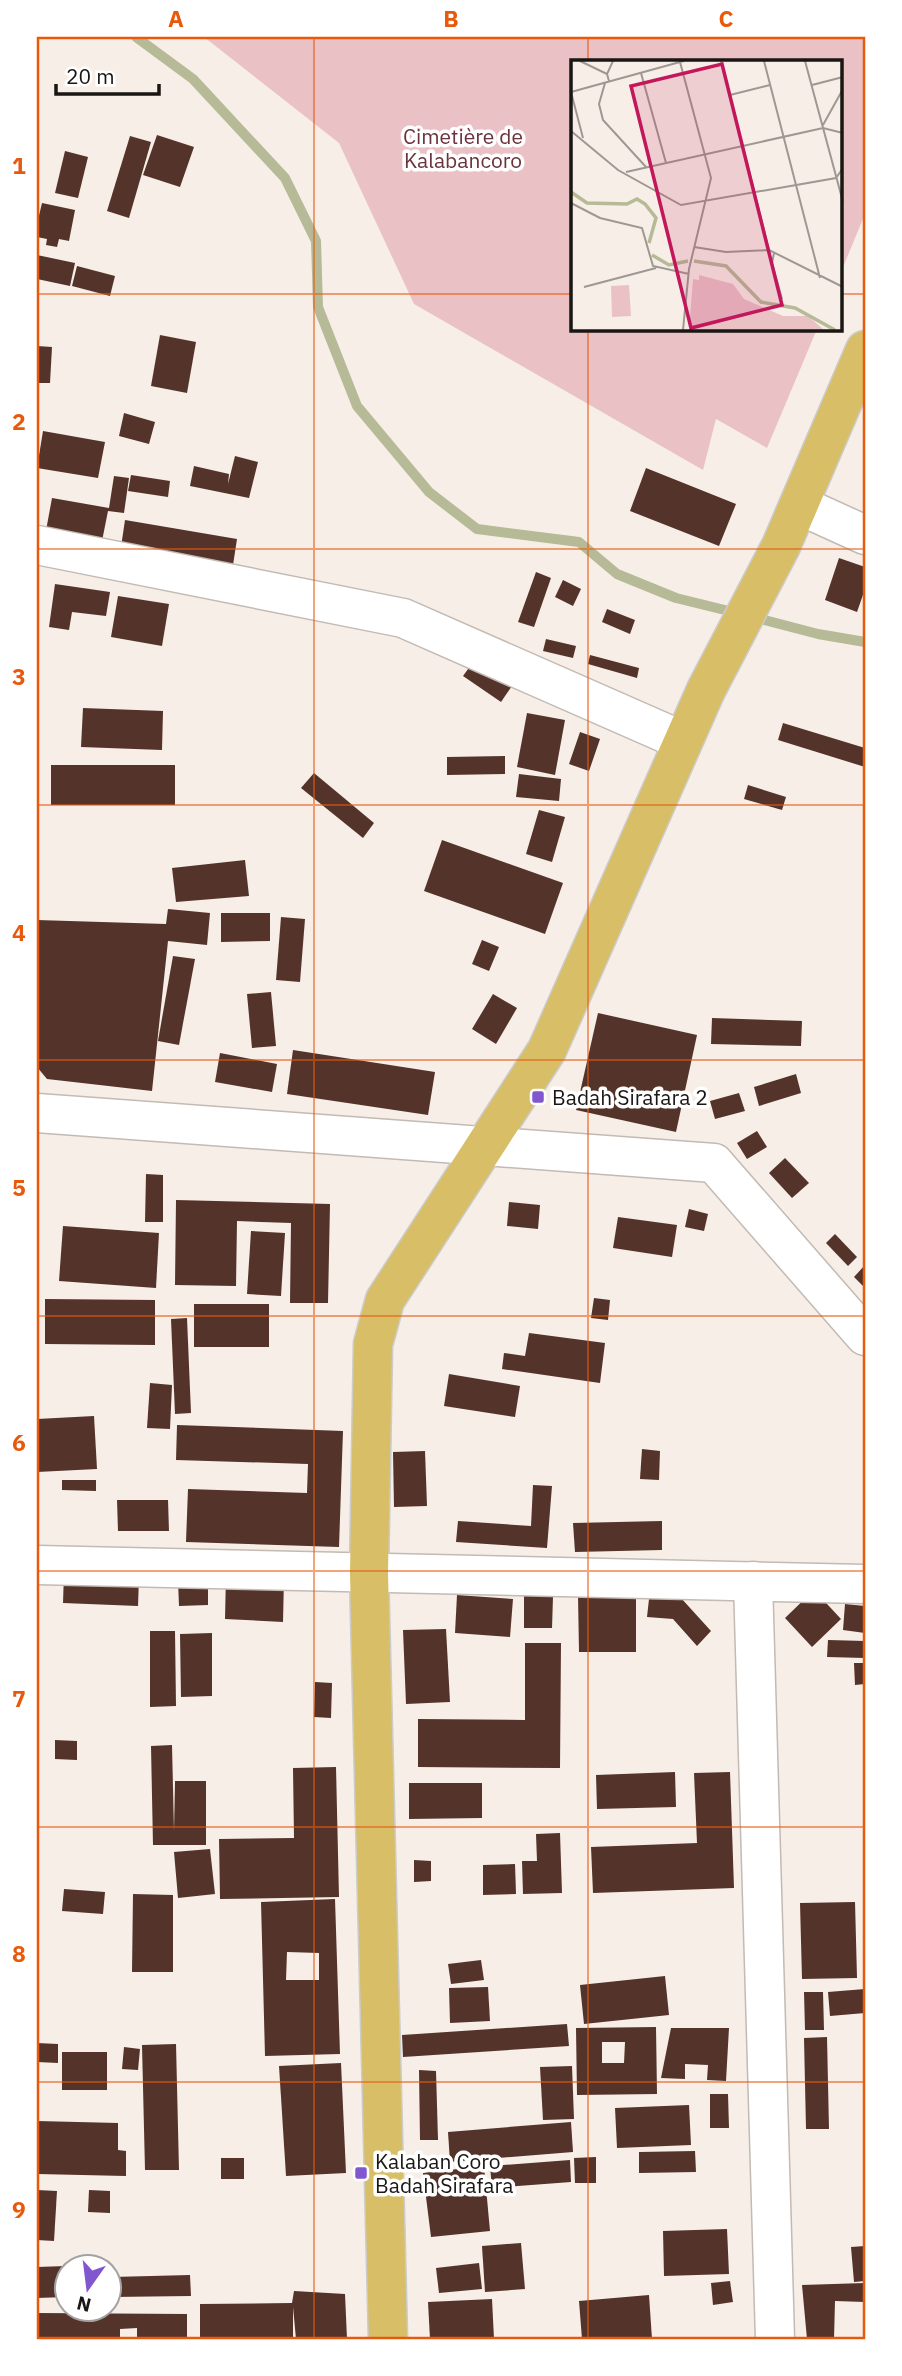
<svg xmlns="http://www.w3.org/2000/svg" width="902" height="2376" viewBox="0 0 902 2376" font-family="'IBM Plex Sans',sans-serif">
<rect width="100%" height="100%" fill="#f7eee7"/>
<polygon fill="#eac2c6" points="204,37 865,37 865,214 841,272 841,61 573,61 573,329 817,329 767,448 716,419 703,470 414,304 339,143"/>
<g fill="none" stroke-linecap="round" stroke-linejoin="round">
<g stroke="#b6ba96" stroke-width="10">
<polyline points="136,37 193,79 285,178 316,241 318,307 357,406 429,492 477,529 579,542 617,574 676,598 737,613"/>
<polyline points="753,617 818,634 865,642"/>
</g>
</g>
<g fill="#54332a" fill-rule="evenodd">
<polygon points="157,135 194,147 180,187 143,175"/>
<polygon points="130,136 151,142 129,218 107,211"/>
<polygon points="65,151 88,157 78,198 55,193"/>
<polygon points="42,203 75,210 69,241 59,239 57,247 46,245 47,239 37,237 37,224"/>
<polygon points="37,255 75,263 70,286 37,279"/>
<polygon points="77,266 115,276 110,296 72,286"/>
<polygon points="160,335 196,342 187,393 151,386"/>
<polygon points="37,346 52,347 50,383 37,383"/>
<polygon points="124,413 155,422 149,444 119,436"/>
<polygon points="43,431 105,442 98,478 37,468"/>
<polygon points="235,456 258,462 249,498 190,486 194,466 229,474 228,484"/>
<polygon points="646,468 736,504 719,546 630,511"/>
<polygon points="131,475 170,481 168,497 128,491"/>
<polygon points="114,476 129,478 124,513 108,511 101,546 45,536 52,498 109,508"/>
<polygon points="125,520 237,539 233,565 121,547"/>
<polygon points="839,558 865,567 865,589 857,612 825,600"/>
<polygon points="536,572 551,578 534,627 518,622"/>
<polygon points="563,580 581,589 573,606 555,597"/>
<polygon points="55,584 110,592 106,616 72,612 69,630 49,627"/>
<polygon points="118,596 169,604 162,646 111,637"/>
<polygon points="607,609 635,620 630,634 602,622"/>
<polygon points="546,639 576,646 573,658 543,651"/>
<polygon points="590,655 639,668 637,678 588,664"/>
<polygon points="476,658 514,683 501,702 463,676"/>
<polygon points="83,708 163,711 162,750 81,747"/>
<polygon points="527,713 565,720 555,775 517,767"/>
<polygon points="783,723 865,748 865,767 778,740"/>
<polygon points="580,732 600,739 589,771 569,764"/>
<polygon points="505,756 505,774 447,775 447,757"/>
<rect x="51" y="765" width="124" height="40"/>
<polygon points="314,773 374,823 363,838 301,788"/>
<polygon points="519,774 561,779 559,801 516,797"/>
<polygon points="748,785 786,797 782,810 744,799"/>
<polygon points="539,810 565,817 552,862 526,854"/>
<polygon points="442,840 563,883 545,934 424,891"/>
<polygon points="245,860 249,896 176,902 172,868"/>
<polygon points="168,909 210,913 207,945 168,941 152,1091 47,1079 37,1067 37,920 166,924"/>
<polygon points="221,913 270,913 270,941 221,942"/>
<polygon points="281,917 305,919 300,982 276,980"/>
<polygon points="482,940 499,947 489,971 472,964"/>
<polygon points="173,956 195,959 179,1045 158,1041"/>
<polygon points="271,992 276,1046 252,1048 247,994"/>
<polygon points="493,994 517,1008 496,1044 472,1029"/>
<polygon points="598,1013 697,1035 676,1132 576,1110"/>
<polygon points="712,1018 802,1021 801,1046 711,1044"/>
<polygon points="293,1050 435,1072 428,1115 287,1094"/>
<polygon points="220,1053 277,1064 272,1092 215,1082"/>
<polygon points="796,1074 801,1093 759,1106 754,1087"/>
<polygon points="739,1093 745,1111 715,1119 710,1101"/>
<polygon points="757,1131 767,1147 747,1159 737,1143"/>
<polygon points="785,1158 809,1183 792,1198 769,1173"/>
<polygon points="146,1174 163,1175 163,1222 145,1222"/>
<polygon points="176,1200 330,1204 328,1303 290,1303 291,1223 237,1221 236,1286 175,1285"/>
<polygon points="509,1202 540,1205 538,1229 507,1226"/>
<polygon points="689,1209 708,1214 704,1231 685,1227"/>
<polygon points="618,1217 677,1225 672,1257 613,1248"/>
<polygon points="63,1226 159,1233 156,1288 59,1281"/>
<polygon points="251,1231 285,1233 281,1296 247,1294"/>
<polygon points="835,1234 857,1257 848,1266 826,1243"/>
<polygon points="865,1265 865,1288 854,1277"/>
<polygon points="594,1298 610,1300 608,1320 591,1318"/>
<polygon points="45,1299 155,1300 155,1345 45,1344"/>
<rect x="194" y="1304" width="75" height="43"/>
<polygon points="187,1318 191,1413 175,1414 171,1319"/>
<polygon points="529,1333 605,1343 600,1383 502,1369 504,1353 525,1356"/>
<polygon points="449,1374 520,1386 515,1417 444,1406"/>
<polygon points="150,1383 172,1385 170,1429 147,1428"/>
<polygon points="94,1416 97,1469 37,1472 37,1419"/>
<polygon points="177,1425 343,1431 339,1547 186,1542 188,1489 307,1493 308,1464 176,1460"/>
<polygon points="642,1449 660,1451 659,1480 640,1479"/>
<polygon points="425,1451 427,1506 394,1507 393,1452"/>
<polygon points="62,1480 96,1480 96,1491 62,1490"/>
<polygon points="533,1485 552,1486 547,1548 456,1542 458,1521 531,1526"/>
<polygon points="117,1500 168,1500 169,1531 118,1531"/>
<polygon points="662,1521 662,1550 575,1552 573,1523"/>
<polygon points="64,1573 139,1577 138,1606 63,1603"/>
<polygon points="226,1575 284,1577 283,1622 225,1619"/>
<polygon points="208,1580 208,1605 179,1606 178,1581"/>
<polygon points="814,1590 841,1619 812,1647 785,1618"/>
<polygon points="457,1595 513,1599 510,1637 455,1633"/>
<polygon points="524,1595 553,1596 552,1628 524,1628"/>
<polygon points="578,1595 636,1595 636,1652 579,1652"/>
<polygon points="681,1598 711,1631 697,1646 673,1619 647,1617 649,1599"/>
<polygon points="845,1604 865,1606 865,1633 843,1630"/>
<polygon points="446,1629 450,1702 406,1704 403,1630"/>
<polygon points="150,1631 175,1631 176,1706 150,1707"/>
<polygon points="212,1633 212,1696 181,1697 180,1634"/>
<polygon points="828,1640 865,1641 865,1658 827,1657"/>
<polygon points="525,1643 561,1643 560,1768 418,1767 418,1719 525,1720"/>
<polygon points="854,1663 865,1663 865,1684 855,1685"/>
<polygon points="315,1682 332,1683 331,1718 314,1717"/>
<polygon points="55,1740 77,1741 77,1760 55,1759"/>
<polygon points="172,1745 174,1831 175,1781 206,1781 206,1845 153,1845 151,1746"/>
<polygon points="336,1767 339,1897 220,1899 219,1839 294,1838 293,1768"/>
<polygon points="675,1772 676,1807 597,1809 596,1775"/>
<polygon points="730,1772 734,1888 593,1893 591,1847 697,1843 694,1773"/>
<polygon points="409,1783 482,1783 482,1818 409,1819"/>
<polygon points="560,1833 562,1893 523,1894 522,1861 537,1861 536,1834"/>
<polygon points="210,1849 215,1894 178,1898 174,1852"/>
<polygon points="414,1860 431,1861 431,1881 414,1882"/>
<polygon points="515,1864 516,1894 483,1895 483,1865"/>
<polygon points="64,1889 105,1892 103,1914 62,1911"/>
<polygon points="133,1894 173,1895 173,1972 132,1972"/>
<path d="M 335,1899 L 340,2054 L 265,2056 L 261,1902 ZM 287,1952 L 319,1953 L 319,1980 L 286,1980 Z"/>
<polygon points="855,1902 857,1978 802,1979 800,1903"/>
<polygon points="481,1960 484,1980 451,1984 448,1964"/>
<polygon points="665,1976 669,2015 584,2024 580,1985"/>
<polygon points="488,1987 490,2021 450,2023 449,1988"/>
<polygon points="865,1989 865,2013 830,2016 828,1992"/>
<polygon points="804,1992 823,1992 824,2030 805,2030"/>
<polygon points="567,2024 569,2046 403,2057 402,2035"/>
<path d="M 656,2027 L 657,2094 L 577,2095 L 576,2028 ZM 602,2042 L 625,2042 L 624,2063 L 602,2063 Z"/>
<polygon points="671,2028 729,2028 726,2081 707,2080 708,2065 685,2064 685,2079 661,2078"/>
<polygon points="827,2037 829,2129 806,2129 804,2038"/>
<polygon points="37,2043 58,2044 58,2063 37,2062"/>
<polygon points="176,2044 179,2170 145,2170 142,2045"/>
<polygon points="124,2047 140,2049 138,2070 122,2069"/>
<rect x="62" y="2052" width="45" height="38"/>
<polygon points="341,2063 346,2173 286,2176 279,2066"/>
<polygon points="572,2066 574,2119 543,2120 540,2067"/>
<polygon points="419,2070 436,2071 438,2140 420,2140"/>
<polygon points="710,2094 728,2094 729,2128 710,2128"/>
<polygon points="689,2105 691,2145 617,2148 615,2108"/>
<polygon points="37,2121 118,2123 118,2150 126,2151 126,2176 37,2174"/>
<polygon points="571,2122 573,2152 450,2162 448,2132"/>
<polygon points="695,2151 696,2172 639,2173 639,2152"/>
<polygon points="596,2157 596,2183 575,2183 574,2158"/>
<rect x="221" y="2158" width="23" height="21"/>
<polygon points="570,2160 571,2182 492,2188 490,2166"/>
<polygon points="484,2166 490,2231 431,2237 423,2173"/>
<polygon points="37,2190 57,2191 54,2241 37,2240"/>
<polygon points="89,2190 110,2191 110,2213 88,2212"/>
<polygon points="727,2229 729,2274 664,2276 663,2231"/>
<polygon points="521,2243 525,2289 485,2292 482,2246"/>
<polygon points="865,2246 865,2281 854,2282 851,2247"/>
<polygon points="479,2263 482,2289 439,2293 436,2268"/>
<polygon points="66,2266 66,2297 37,2298 37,2267"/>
<polygon points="190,2275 191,2296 112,2297 112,2277"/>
<polygon points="730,2281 733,2302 713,2305 711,2283"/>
<polygon points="865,2283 865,2302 835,2301 834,2339 807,2339 802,2285"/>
<polygon points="294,2291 345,2294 347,2339 296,2339 293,2307 293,2339 200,2339 200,2304 292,2303"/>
<polygon points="649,2295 652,2339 582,2339 579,2301"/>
<polygon points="492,2299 494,2339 430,2339 428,2302"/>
<polygon points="37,2313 187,2314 187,2339 137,2339 137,2328 120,2329 120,2339 37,2339"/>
</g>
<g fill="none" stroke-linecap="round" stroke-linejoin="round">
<defs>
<g id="minor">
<polyline points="799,505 865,535"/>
<polyline points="37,545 403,618 683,741"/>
<polyline points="37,1113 714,1163 865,1336"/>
<polyline points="37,1565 865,1584"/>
<polyline points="753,1581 775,2339"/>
</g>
<polyline id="major" points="388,2339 369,1573 373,1344 385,1300 547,1050 706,690 781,546 865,350"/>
</defs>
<use href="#minor" stroke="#c2bab3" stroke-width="41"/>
<use href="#major" stroke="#cccccb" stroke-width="41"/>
<use href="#minor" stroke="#fff" stroke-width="38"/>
<use href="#major" stroke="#d7be67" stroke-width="38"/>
</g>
<path fill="none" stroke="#e8590c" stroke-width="2" stroke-opacity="0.55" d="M 314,37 L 314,2339M 588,37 L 588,61M 37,294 L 573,294M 841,294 L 865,294M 588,329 L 588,2339M 37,549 L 865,549M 37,805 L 865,805M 37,1060 L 865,1060M 37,1316 L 865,1316M 37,1571 L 865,1571M 37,1827 L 865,1827M 37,2082 L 865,2082"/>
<g fill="#8157d0" stroke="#fff" stroke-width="2.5">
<rect x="531" y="1090" width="14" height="14" rx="3.5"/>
<rect x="354" y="2166" width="14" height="14" rx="3.5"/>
</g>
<g text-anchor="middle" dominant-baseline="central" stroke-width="7" stroke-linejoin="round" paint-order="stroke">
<g font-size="21" fill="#6b333c" stroke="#fff">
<text x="463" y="136">Cimetière de<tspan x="463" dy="24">Kalabancoro</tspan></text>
</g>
<g font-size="21" fill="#191613" stroke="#fff" text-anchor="start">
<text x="552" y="1097">Badah Sirafara 2</text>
<text x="375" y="2161">Kalaban Coro<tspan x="375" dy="24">Badah Sirafara</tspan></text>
</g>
</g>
<g transform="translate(571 60)">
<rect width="271" height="271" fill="#f7eee7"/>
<path d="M 128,215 L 162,224 L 173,239 L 212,256 L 237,256 L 253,270 L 118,270 L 122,219 L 128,220 ZM 58,225 L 60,256 L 41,257 L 40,226 Z" fill="#eac2c6"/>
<path fill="none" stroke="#b6ba96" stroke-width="3.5" d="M 0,132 L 16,143 L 56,144 L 66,139 L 74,144 L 85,158 L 78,183M 81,195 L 98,205 L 117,201M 123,201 L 155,206 L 190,242 L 224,248 L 264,270"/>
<path fill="none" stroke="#9e9892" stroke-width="2" d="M 9,1 L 36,14M 150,1 L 198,190M 193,1 L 249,218M 234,1 L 272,142M 70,13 L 95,103M 38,21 L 36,14 L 42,1M 34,23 L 28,44 L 32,60 L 75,107M 241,25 L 272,17M 0,32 L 109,2M 0,32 L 12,78M 159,35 L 199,25M 252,65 L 272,29M 0,71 L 47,110 L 110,145 L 265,118 L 272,108M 55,112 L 252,68 L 272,73M 0,143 L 29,158 L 71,168 L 82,206 L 118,214M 123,187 L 155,192 L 198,190 L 272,227M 203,193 L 201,203 L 211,239M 13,227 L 85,208M 112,270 L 118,209 L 140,118 L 109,2 L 113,1"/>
<path fill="#c2185b" fill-opacity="0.15" stroke="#c2185b" stroke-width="3.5" d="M 151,4 L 211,245 L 120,268 L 60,26 Z"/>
<rect width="271" height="271" fill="none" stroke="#191613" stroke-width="3.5"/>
</g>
<rect width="902" height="2376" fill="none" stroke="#ffffff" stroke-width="77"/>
<g transform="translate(88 2288) rotate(194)"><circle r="33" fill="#ffffff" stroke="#a3a2a1" stroke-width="2"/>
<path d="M0-5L12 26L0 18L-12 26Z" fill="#8157d0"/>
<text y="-10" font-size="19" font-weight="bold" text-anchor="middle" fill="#191613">N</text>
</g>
<path d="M56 84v10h103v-10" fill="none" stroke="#191613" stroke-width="3.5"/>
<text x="66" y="84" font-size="21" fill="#191613" stroke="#ffffff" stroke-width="5" paint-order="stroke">20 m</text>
<rect x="38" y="38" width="826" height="2300" fill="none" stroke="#e8590c" stroke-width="2.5"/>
<g font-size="23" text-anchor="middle" font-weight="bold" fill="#e8590c">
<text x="176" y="27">A</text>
<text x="451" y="27">B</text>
<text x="726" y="27">C</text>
<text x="19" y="174">1</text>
<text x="19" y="430">2</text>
<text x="19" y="685">3</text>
<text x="19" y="941">4</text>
<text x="19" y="1196">5</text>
<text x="19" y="1451">6</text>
<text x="19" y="1707">7</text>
<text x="19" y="1962">8</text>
<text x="19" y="2218">9</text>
</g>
</svg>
